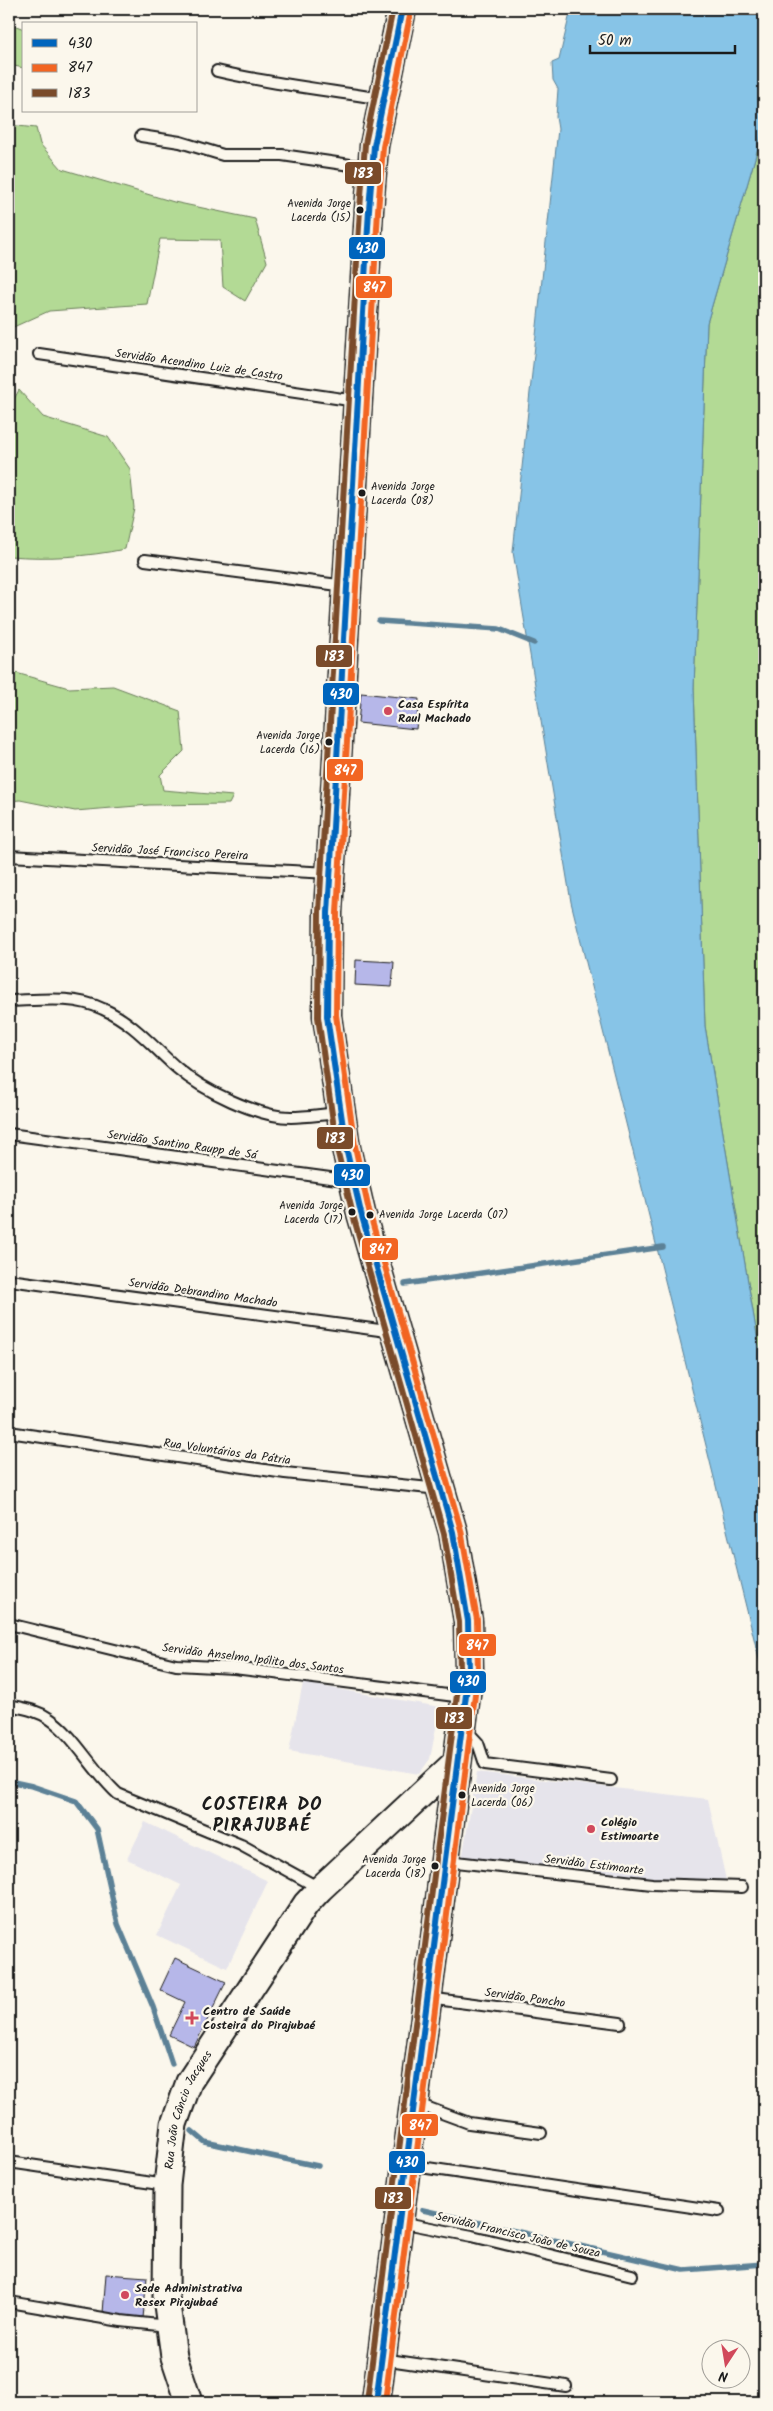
<svg xmlns="http://www.w3.org/2000/svg" width="773" height="2411" viewBox="0 0 773 2411" font-family="Kalam,sans-serif">
<rect width="100%" height="100%" fill="#fbf7ec"/>
<filter id="ink" filterUnits="userSpaceOnUse"><feTurbulence type="fractalNoise" baseFrequency=".02" numOctaves="2"/><feDisplacementMap in="SourceGraphic" scale="10" xChannelSelector="R" yChannelSelector="G"/><feConvolveMatrix kernelMatrix="1 2 1 2 8 2 1 2 1" color-interpolation-filters="sRGB"/></filter>
<g filter="url(#ink)">
<g fill="#e6e4eb">
<polygon points="303,1683 440,1707 430,1759 419,1774 289,1751"/>
<polygon points="477,1772 708,1799 726,1880 691,1882 462,1859"/>
<polygon points="145,1822 268,1881 227,1968 157,1935 181,1885 127,1859"/>
</g>
<g fill="#b3da95" stroke="#687b58">
<polygon points="9,14 11,24 24,29 24,68 9,65"/>
<polygon points="9,125 36,128 40,144 62,169 174,202 255,219 267,262 245,301 223,287 220,240 160,239 147,304 49,311 9,329"/>
<polygon points="764,127 764,1377 705,1026 694,688 707,323"/>
<path d="M 19,390 L 43,417 L 108,437 L 130,469 L 134,508 L 125,549 C 86,557 48,559 9,556 L 9,408 Z"/>
<polygon points="9,671 69,688 113,686 180,711 184,751 160,775 163,790 233,796 229,804 149,805 75,811 20,800 9,801"/>
</g>
<polygon fill="#87c4e7" stroke="#5c8196" points="571,9 764,9 764,127 707,323 694,688 705,1026 764,1377 764,1679 571,902 513,552 558,129 556,117 558,89 553,80 552,63 559,60"/>
<g fill="none" stroke-linecap="round" stroke-linejoin="round">
<g stroke="#5c8196" stroke-width="5.5">
<polyline points="379,621 499,629 534,643"/>
<polyline points="405,1284 663,1247"/>
<polyline points="9,1781 32,1786 76,1801 97,1829 118,1924 153,2007 172,2064"/>
<polyline points="192,2131 205,2142 318,2166"/>
<polyline points="423,2210 684,2270 764,2264"/>
</g>
</g>
<g fill="#b6b7e9" stroke="#1c1c1c">
<polygon points="361,693 419,699 416,729 358,723"/>
<polygon points="356,960 394,962 392,987 355,985"/>
<polygon points="175,1958 226,1982 194,2047 169,2035 185,2002 160,1990"/>
<polygon points="106,2274 147,2277 143,2318 103,2313"/>
</g>
<g fill="none" stroke-linecap="round" stroke-linejoin="round">
<defs>
<g id="service">
<path d="M 217,71 C 271,84 327,90 382,99"/>
<polyline points="141,136 180,142 223,155 282,155 371,168"/>
<polyline points="39,354 356,401"/>
<polyline points="145,560 346,586"/>
<polyline points="9,856 330,873"/>
<path d="M 9,1001 C 40,1000 74,995 103,1009 C 133,1022 153,1047 177,1068 C 202,1090 258,1117 291,1117 C 307,1117 324,1114 341,1113"/>
<polyline points="9,1134 352,1181"/>
<polyline points="9,1280 394,1332"/>
<polyline points="9,1432 285,1473 439,1489"/>
<polyline points="9,1624 176,1665 234,1668 463,1697"/>
<path d="M 9,1705 C 23,1708 37,1710 50,1719 C 74,1735 94,1773 118,1794 L 241,1845 L 319,1888"/>
<polyline points="465,1729 478,1743 485,1764 611,1780"/>
<polyline points="447,1861 652,1884 742,1887"/>
<polyline points="428,1998 620,2023"/>
<polyline points="415,2103 469,2123 541,2133"/>
<polyline points="9,2162 166,2185"/>
<polyline points="407,2165 719,2211"/>
<polyline points="400,2222 472,2236 632,2275"/>
<polyline points="9,2302 121,2321 168,2326"/>
<polyline points="382,2359 566,2386"/>
</g>
<g id="tertiary">
<path id="s1" d="M 189,2402 L 174,2357 L 166,2297 L 167,2185 L 174,2124 L 189,2082 L 306,1904 L 320,1889 L 458,1760"/>
</g>
<polyline id="secondary" points="376,2402 469,1671 468,1621 453,1532 361,1213 346,1148 327,1016 328,913 369,210 374,146 402,9"/>
</defs>
<use href="#service" stroke="#1c1c1c" stroke-width="14"/>
<use href="#tertiary" stroke="#1c1c1c" stroke-width="29"/>
<use href="#secondary" stroke="#1c1c1c" stroke-width="31"/>
<use href="#service" stroke="#fbf7ec" stroke-width="10"/>
<use href="#tertiary" stroke="#fbf7ec" stroke-width="25"/>
<use href="#secondary" stroke="#fbf7ec" stroke-width="28"/>
<defs>
<polyline id="bus-1" points="376,2402 469,1671 468,1621 453,1532 361,1213 346,1148 327,1016 328,913 369,210 374,146 402,9"/>
<polyline id="bus-2" points="385,2402 478,1671 477,1620 461,1530 369,1211 355,1146 336,1015 337,913 378,211 383,147 411,11"/>
<polyline id="bus-3" points="367,2401 460,1671 459,1622 444,1534 353,1215 337,1149 318,1017 319,912 360,209 365,144 393,9"/>
</defs>
<use href="#bus-1" stroke="#fbf7ec" stroke-width="10"/>
<use href="#bus-2" stroke="#fbf7ec" stroke-width="10"/>
<use href="#bus-3" stroke="#fbf7ec" stroke-width="10"/>
<use href="#bus-1" stroke="#0065bd" stroke-width="6"/>
<use href="#bus-2" stroke="#f26522" stroke-width="6"/>
<use href="#bus-3" stroke="#7a4b2a" stroke-width="6"/>
</g>
</g>
<g fill="#1c1c1c" stroke="#fbf7ec" stroke-width="2">
<circle cx="360" cy="210" r="4.5"/>
<circle cx="362" cy="493" r="4.5"/>
<circle cx="329" cy="742" r="4.5"/>
<circle cx="352" cy="1212" r="4.5"/>
<circle cx="370" cy="1215" r="4.5"/>
<circle cx="462" cy="1795" r="4.5"/>
<circle cx="435" cy="1866" r="4.5"/>
</g>
<g fill="#d1495b" stroke="#fbf7ec" stroke-width="2">
<circle cx="388" cy="711" r="5"/>
<circle cx="591" cy="1829" r="5"/>
<path d="M189.5 2010.5h5v5h5v5h-5v5h-5v-5h-5v-5h5z"/>
<circle cx="125" cy="2295" r="5"/>
</g>
<g text-anchor="middle" dominant-baseline="central" stroke-width="4.5" stroke-linejoin="round" paint-order="stroke">
<g font-size="11" fill="#1c1c1c" stroke="#fbf7ec" text-anchor="end">
<text x="351" y="204">Avenida Jorge<tspan x="351" dy="14">Lacerda (15)</tspan></text>
<text x="371" y="487" text-anchor="start">Avenida Jorge<tspan x="371" dy="14">Lacerda (08)</tspan></text>
<text x="320" y="736">Avenida Jorge<tspan x="320" dy="14">Lacerda (16)</tspan></text>
<text x="343" y="1206">Avenida Jorge<tspan x="343" dy="14">Lacerda (17)</tspan></text>
<text x="379" y="1215" text-anchor="start">Avenida Jorge Lacerda (07)</text>
<text x="471" y="1789" text-anchor="start">Avenida Jorge<tspan x="471" dy="14">Lacerda (06)</tspan></text>
<text x="426" y="1860">Avenida Jorge<tspan x="426" dy="14">Lacerda (18)</tspan></text>
</g>
<g font-size="12" fill="#1c1c1c" stroke="#fbf7ec">
<text transform="translate(199 365) rotate(8)">Servidão Acendino Luiz de Castro</text>
<text transform="translate(170 852) rotate(3)">Servidão José Francisco Pereira</text>
<text transform="translate(182 1145) rotate(8)">Servidão Santino Raupp de Sá</text>
<text transform="translate(203 1293) rotate(8)">Servidão Debrandino Machado</text>
<text transform="translate(227 1452) rotate(8)">Rua Voluntários da Pátria</text>
<text transform="translate(253 1659) rotate(7)">Servidão Anselmo Ipólito dos Santos</text>
<text transform="translate(594 1865) rotate(7)">Servidão Estimoarte</text>
<text transform="translate(525 1998) rotate(8)">Servidão Poncho</text>
<text stroke="none"><textPath href="#s1" startOffset="299">Rua João Câncio Jacques</textPath></text>
<text transform="translate(518 2235) rotate(13)">Servidão Francisco João de Souza</text>
</g>
<g font-size="12" font-weight="bold" fill="#1c1c1c" stroke="#fbf7ec" text-anchor="start">
<text x="398" y="704">Casa Espírita<tspan x="398" dy="14">Raul Machado</tspan></text>
<text x="601" y="1822">Colégio<tspan x="601" dy="14">Estimoarte</tspan></text>
<text x="203" y="2011">Centro de Saúde<tspan x="203" dy="14">Costeira do Pirajubaé</tspan></text>
<text x="135" y="2288">Sede Administrativa<tspan x="135" dy="14">Resex Pirajubaé</tspan></text>
</g>
<g font-size="18" font-weight="bold" letter-spacing="1" fill="#1c1c1c" stroke="#fbf7ec">
<text x="262" y="1805">COSTEIRA DO<tspan x="262" dy="21">PIRAJUBAÉ</tspan></text>
</g>
</g>
<g stroke="#fbf7ec" stroke-width="2">
<rect x="344" y="161" width="38" height="24" rx="5" fill="#7a4b2a"/>
<rect x="348" y="236" width="38" height="24" rx="5" fill="#0065bd"/>
<rect x="355" y="275" width="38" height="24" rx="5" fill="#f26522"/>
<rect x="315" y="644" width="38" height="24" rx="5" fill="#7a4b2a"/>
<rect x="322" y="682" width="38" height="24" rx="5" fill="#0065bd"/>
<rect x="326" y="758" width="38" height="24" rx="5" fill="#f26522"/>
<rect x="316" y="1126" width="38" height="24" rx="5" fill="#7a4b2a"/>
<rect x="333" y="1163" width="38" height="24" rx="5" fill="#0065bd"/>
<rect x="361" y="1237" width="38" height="24" rx="5" fill="#f26522"/>
<rect x="458" y="1633" width="39" height="24" rx="5" fill="#f26522"/>
<rect x="449" y="1670" width="38" height="24" rx="5" fill="#0065bd"/>
<rect x="435" y="1706" width="38" height="24" rx="5" fill="#7a4b2a"/>
<rect x="401" y="2113" width="38" height="24" rx="5" fill="#f26522"/>
<rect x="388" y="2150" width="38" height="24" rx="5" fill="#0065bd"/>
<rect x="374" y="2186" width="38" height="24" rx="5" fill="#7a4b2a"/>
</g>
<g font-size="14" text-anchor="middle" font-weight="bold" fill="#fff">
<text x="363" y="178">183</text>
<text x="367" y="253">430</text>
<text x="374" y="292">847</text>
<text x="334" y="661">183</text>
<text x="341" y="699">430</text>
<text x="345" y="775">847</text>
<text x="335" y="1143">183</text>
<text x="352" y="1180">430</text>
<text x="380" y="1254">847</text>
<text x="477" y="1650">847</text>
<text x="468" y="1686">430</text>
<text x="454" y="1723">183</text>
<text x="420" y="2130">847</text>
<text x="407" y="2167">430</text>
<text x="393" y="2203">183</text>
</g>
<rect width="773" height="2411" fill="none" stroke="#fbf7ec" stroke-width="30"/>
<rect x="15" y="15" width="743" height="2381" fill="none" stroke="#1c1c1c" stroke-width="2" filter="url(#ink)"/>
<rect x="22" y="22" width="175" height="90" fill="#fbf7ec" stroke="#a29f99"/>
<rect x="32" y="39" width="25" height="8" fill="#0065bd" stroke="#a29f99"/>
<text x="68" y="48" font-size="15" fill="#1c1c1c">430</text>
<rect x="32" y="64" width="25" height="8" fill="#f26522" stroke="#a29f99"/>
<text x="68" y="72" font-size="15" fill="#1c1c1c">847</text>
<rect x="32" y="89" width="25" height="8" fill="#7a4b2a" stroke="#a29f99"/>
<text x="68" y="98" font-size="15" fill="#1c1c1c">183</text>
<g transform="translate(726 2364) rotate(192)"><circle r="24" fill="#fbf7ec" stroke="#a29f99"/>
<path d="M0-4L9 19L0 12L-9 19Z" fill="#d1495b"/>
<text y="-8" font-size="14" font-weight="bold" text-anchor="middle" fill="#1c1c1c">N</text>
</g>
<path d="M590 45v8h145v-8" fill="none" stroke="#1c1c1c" stroke-width="2.5"/>
<text x="598" y="45" font-size="15" fill="#1c1c1c" stroke="#fbf7ec" stroke-width="4" paint-order="stroke">50 m</text>
</svg>
